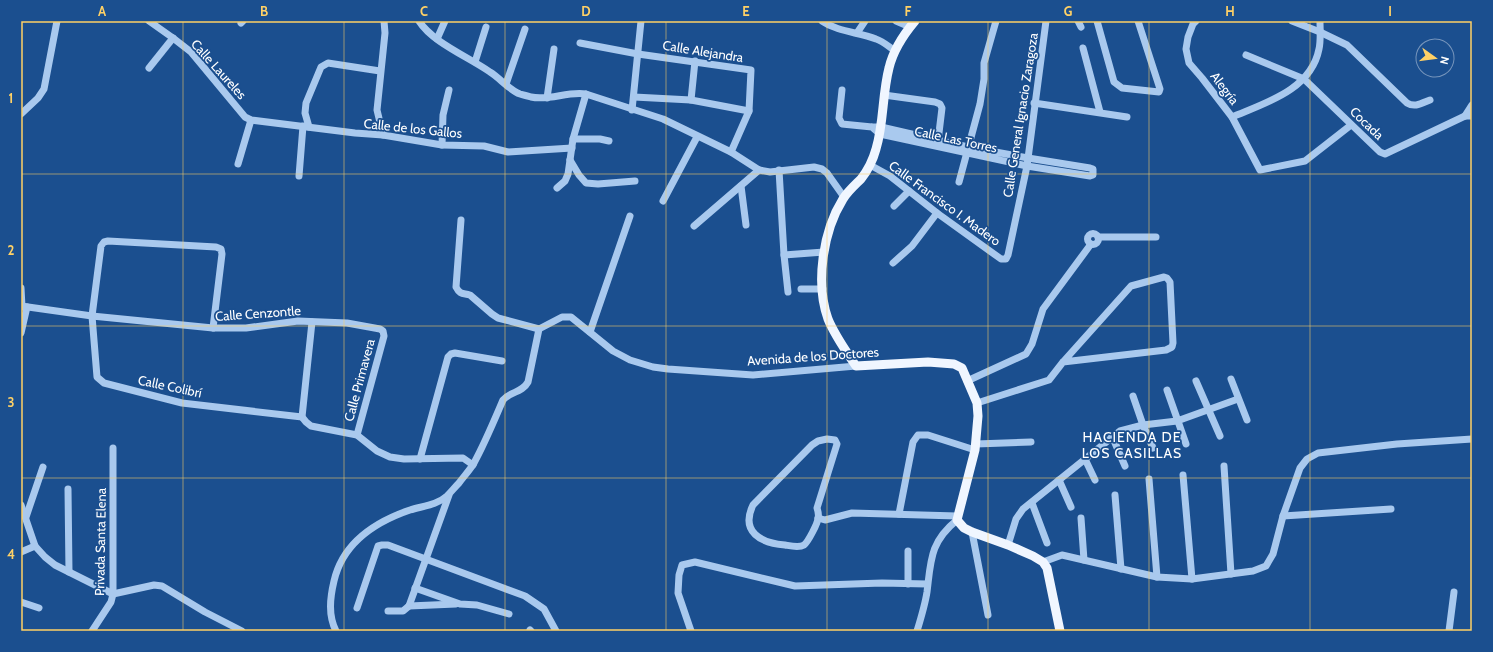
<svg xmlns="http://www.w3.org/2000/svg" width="1493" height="652" viewBox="0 0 1493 652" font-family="Cabin,sans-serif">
<rect width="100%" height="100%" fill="#1b4f8f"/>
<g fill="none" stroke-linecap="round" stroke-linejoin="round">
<g stroke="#a9c9ee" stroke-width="7">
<polyline points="149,21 173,38 191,52 245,117 251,120 355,133 383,135 442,145 484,146 508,152 572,148"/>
<path d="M 419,21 C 433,43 469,57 490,72 C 500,78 509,90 520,94 C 523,95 528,96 531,97 C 550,101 567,91 586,94 L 663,119 L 731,152 L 759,170 L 770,172 L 814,167 L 822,169 L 827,173 L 844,197"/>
<path d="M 822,21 C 838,32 858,32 876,39 C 883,41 889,47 895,51"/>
<polyline points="896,21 910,27"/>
<polyline points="1078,21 1081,27"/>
<polyline points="1097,21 1114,82 1122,88 1159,92 1160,89 1138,21"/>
<polyline points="1196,21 1193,24 1188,37 1186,49 1189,63 1202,78 1232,117 1260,170 1305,161 1351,125"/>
<path d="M 1292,21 L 1320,32 L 1347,45 L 1407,103 C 1415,108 1422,103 1430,100"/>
<polyline points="241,23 243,21"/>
<polyline points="857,33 865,21"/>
<polyline points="437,39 445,21"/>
<polyline points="580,43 638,54 751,70 749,111 731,152"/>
<polyline points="1083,48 1100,112"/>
<polyline points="1246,55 1304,79 1380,152 1385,154 1465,116 1472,116"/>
<polyline points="475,62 486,27"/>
<polyline points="149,68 173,38"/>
<polyline points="506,84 525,29"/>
<polyline points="842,90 839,118 842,124 872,127 881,127 968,147 1028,158 1090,168 1093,169 1093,175 1090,176 1027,166 880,134 872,127"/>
<polyline points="884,95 935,102 940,104 942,108 938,141"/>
<polyline points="634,97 691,100 749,111"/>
<polyline points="547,98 554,49"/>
<polyline points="691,100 695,61"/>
<polyline points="1034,103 1127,117"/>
<polyline points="632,110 641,21"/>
<polyline points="21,114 38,98 44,89 57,21"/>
<polyline points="1465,116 1472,105"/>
<path d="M 1232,117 C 1265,103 1311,90 1319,49 C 1321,40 1320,30 1320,21"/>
<polyline points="309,127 305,113 306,103 321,67 328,63 380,71"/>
<polyline points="383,135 377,110 385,33 384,21"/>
<polyline points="573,139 600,139 609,141"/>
<polyline points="442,145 443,115 449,90"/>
<polyline points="570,160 579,175 586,183 598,184 635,181"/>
<polyline points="238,164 251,120"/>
<polyline points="870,165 890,176 937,213 1001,259 1006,259 1008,255 1027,166 1046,21"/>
<polyline points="779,170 784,255 788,292"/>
<polyline points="299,176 303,126"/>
<polyline points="959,182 980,104 984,79 984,63 996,21"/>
<polyline points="741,186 746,225"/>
<polyline points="557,188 565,181 568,174 573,139 586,94"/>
<polyline points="663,201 697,137"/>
<polyline points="894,206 909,191"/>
<path d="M 461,220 L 456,287 C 460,295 463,293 470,295 L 492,314 L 498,318 L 539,329"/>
<polyline points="694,226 759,170"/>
<circle cx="1093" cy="239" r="5.5"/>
<polyline points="1098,237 1156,237"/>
<polyline points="784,255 824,252"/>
<polyline points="893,263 912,246 937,213"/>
<polyline points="21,288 22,307"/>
<polyline points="801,289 823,289"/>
<polyline points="21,306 92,316 213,328 246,328 298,321 347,323 380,329 383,331 384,336 357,435"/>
<polyline points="312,322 302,417 306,422 311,426 357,435 377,451 390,457 404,459 463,458 473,465"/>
<polyline points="213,328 222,254 221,249 216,247 108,241 104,242 101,246 92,316 97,377 104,383 182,403 302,417"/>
<polyline points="590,332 630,216"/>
<polyline points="21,333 27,307"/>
<polyline points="1231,379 1247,420"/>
<polyline points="967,381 1026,354 1032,344 1043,309 1091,244"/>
<polyline points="1196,381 1220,436"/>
<polyline points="1167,390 1186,444"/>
<polyline points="1133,396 1143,425 1153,448"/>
<polyline points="977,403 1049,380 1063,362 1131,286 1164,277 1167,278 1170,282 1173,343 1172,347 1166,350 1063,362"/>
<polyline points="1112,436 1125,466"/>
<path d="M 827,439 L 835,440 L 837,444 L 817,508 C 818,511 819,515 818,518 C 818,523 808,542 804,545 C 799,548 791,546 785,545 C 761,543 740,532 753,505 L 812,445 L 818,441 Z"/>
<polyline points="976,444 1031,442"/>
<polyline points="420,459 448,357 451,354 455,353 502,361"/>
<polyline points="1085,459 1095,480"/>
<polyline points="1224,466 1231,574"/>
<polyline points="1183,475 1192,579"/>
<polyline points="1149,479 1157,577"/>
<polyline points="1059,480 1071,507"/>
<polyline points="68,489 69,572"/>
<polyline points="1115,495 1121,569"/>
<polyline points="1032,503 1047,543"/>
<polyline points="21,505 35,546 45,557 55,565 113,594 154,585 162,586 205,612 242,631"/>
<polyline points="899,514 913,442 918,435 928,435 975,450"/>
<polyline points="1283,516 1391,509"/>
<polyline points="26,517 43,467"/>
<polyline points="818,518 825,520 852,513 957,516"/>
<polyline points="1081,518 1084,560"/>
<polyline points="972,532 988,615"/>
<polyline points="1008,545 1016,519 1023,509 1120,431 1143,425 1177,421 1238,399"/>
<polyline points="908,551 908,584"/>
<polyline points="21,552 35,546"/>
<polyline points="1043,562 1062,555 1157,577 1192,579 1253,571 1266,566 1273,554 1283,516 1300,468 1307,459 1318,453 1397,444 1472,439"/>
<polyline points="415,588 460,604 477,605 509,614"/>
<polyline points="21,602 39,608"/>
<polyline points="409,606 456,604"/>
<polyline points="357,608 378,546 382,545 388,545 525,596 544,609 556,631"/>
<polyline points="388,611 403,611 409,606 449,495"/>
<polyline points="530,630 531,631"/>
<polyline points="92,631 111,602 113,594 113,448"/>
<path d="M 336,631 C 328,615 330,598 334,581 C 343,542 375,522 410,510 C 423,506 437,505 447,496 C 451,492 455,487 459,483 C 464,476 470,470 474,463 C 485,443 494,421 503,400 C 511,391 522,393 528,382 L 539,329 L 562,317 L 571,317 L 613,351 L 630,360 L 653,367 L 668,369 L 753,375 L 856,366"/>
<polyline points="691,631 678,593 679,575 682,565 695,562 795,586 882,583 927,584"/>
<path d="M 917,631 C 921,618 925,605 927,592 C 931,560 930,542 957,520"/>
<polyline points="1449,631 1454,592"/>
</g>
<path stroke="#f0f6ff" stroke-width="9" d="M 915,21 C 904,34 893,51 889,68 C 882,95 884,123 876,149 C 873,160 868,170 861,179 C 855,185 848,191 843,199 C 823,231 815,283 828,319 C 835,336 846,351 856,366 L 928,362 L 954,364 L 962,368 L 977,403 L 978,416 L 975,450 L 957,520 L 964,528 L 972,532 L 1008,545 L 1033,556 L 1043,562 L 1047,568 L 1060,631"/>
</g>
<path fill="none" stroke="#ffd166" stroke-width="1" stroke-opacity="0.55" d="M 183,21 L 183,631M 344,21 L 344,631M 505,21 L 505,631M 666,21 L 666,631M 827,21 L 827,631M 988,21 L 988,631M 1149,21 L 1149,631M 1310,21 L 1310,631M 21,174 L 1472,174M 21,326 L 1472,326M 21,478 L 1472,478"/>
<g text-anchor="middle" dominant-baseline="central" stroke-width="3.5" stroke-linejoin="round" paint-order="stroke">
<g font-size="13" fill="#fff" stroke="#1b4f8f">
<text transform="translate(703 51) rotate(9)">Calle Alejandra</text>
<text transform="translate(219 69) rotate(48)">Calle Laureles</text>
<text transform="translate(1225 88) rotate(53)">Alegría</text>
<text transform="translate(1020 115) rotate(-81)">Calle General Ignacio Zaragoza</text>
<text transform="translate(1367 123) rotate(44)">Cocada</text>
<text transform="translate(413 128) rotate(6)">Calle de los Gallos</text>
<text transform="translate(956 139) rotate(12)">Calle Las Torres</text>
<text transform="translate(945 203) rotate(36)">Calle Francisco I. Madero</text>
<text transform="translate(258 313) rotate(-4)">Calle Cenzontle</text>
<text transform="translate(813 356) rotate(-4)">Avenida de los Doctores</text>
<text transform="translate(359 380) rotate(-75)">Calle Primavera</text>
<text transform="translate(170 386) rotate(12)">Calle Colibrí</text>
<text transform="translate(100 542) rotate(-89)">Privada Santa Elena</text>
</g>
<g font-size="14" letter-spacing="1" fill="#fff" stroke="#1b4f8f">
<text x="1132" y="437">HACIENDA DE<tspan x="1132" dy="16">LOS CASILLAS</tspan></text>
</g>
</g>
<rect width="1493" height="652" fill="none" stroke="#1b4f8f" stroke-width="44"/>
<g transform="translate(1435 58) rotate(104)"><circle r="19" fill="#1b4f8f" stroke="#7695bc"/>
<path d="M0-3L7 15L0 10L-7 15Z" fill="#ffd166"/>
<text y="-6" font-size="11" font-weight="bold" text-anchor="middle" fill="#ffffff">N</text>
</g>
<rect x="22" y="22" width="1449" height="608" fill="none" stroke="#ffd166" stroke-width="1.5"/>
<g font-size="13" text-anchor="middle" font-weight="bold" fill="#ffd166">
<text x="102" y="16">A</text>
<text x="264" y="16">B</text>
<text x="424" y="16">C</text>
<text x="586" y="16">D</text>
<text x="746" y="16">E</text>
<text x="908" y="16">F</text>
<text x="1068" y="16">G</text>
<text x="1230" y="16">H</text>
<text x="1390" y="16">I</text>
<text x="11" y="103">1</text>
<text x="11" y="255">2</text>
<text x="11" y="407">3</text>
<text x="11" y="559">4</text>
</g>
</svg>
